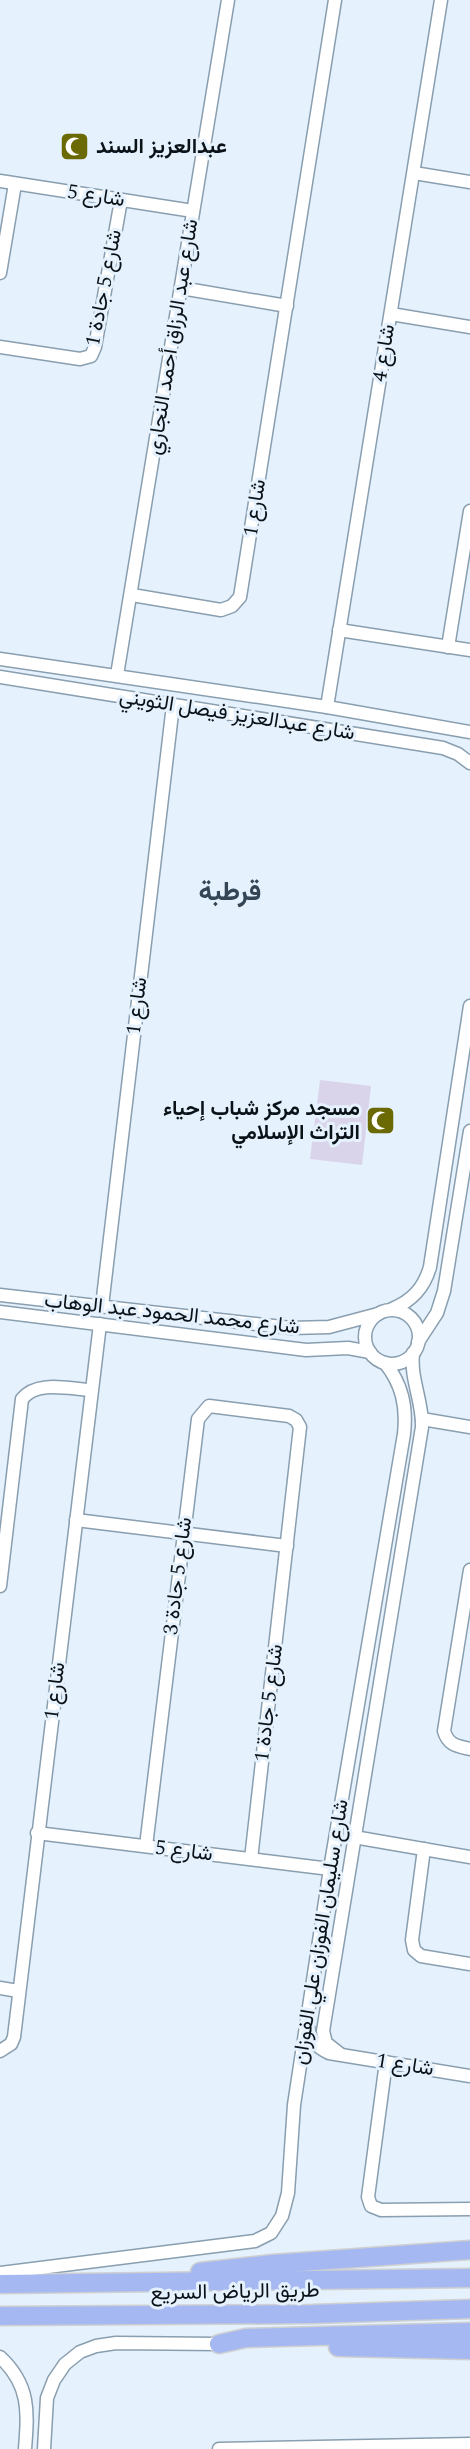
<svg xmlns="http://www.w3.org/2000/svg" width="470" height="2449" viewBox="0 0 470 2449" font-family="Spectral,Vazirmatn,serif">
<rect width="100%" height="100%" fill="#e5f1fd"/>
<polygon fill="#dad4eb" points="320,1080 371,1086 362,1165 310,1159"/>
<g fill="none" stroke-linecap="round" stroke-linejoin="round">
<defs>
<g id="minor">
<polyline points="414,173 470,182"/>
<polyline points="0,181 193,211"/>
<polyline points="0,273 15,184"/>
<polyline points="181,288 287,306"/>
<polyline points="391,314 470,327"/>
<polyline points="0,347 80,359 91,356 95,347 121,200"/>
<polyline points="132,595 221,610 232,606 240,597 335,0"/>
<polyline points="339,630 470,650"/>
<polyline points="448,647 470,511"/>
<polyline points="0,659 327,707 470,732"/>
<polyline points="117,675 228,0"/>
<polyline points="0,677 443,748 458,754 470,763"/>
<polyline points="327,707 441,0"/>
<polyline points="0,1295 291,1328 329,1327 378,1314"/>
<polyline points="102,1306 173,705"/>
<path d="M 392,1309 C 412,1301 424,1288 430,1267 L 470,1006"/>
<circle cx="392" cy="1337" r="27"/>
<polyline points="0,1312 306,1350 348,1348 370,1352"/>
<polyline points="418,1342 437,1313 444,1291 470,1131"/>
<polyline points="422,1419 470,1427"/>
<polyline points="76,1520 287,1546"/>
<path d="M 470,1570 L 444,1731 C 448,1745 457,1746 470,1749"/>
<path d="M 0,1586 L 22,1399 C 37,1380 69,1389 91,1390"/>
<polyline points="37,1833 330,1869"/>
<polyline points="354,1837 470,1857"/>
<polyline points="146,1846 198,1419 209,1406 289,1416 296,1420 300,1427 251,1859"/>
<polyline points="424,1849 412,1940 414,1950 421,1956 470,1964"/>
<polyline points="0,1988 18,1991"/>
<path d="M 308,2027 C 310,2041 317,2047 329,2053 L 470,2076"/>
<polyline points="0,2051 11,2044 14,2037 100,1324"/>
<path d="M 340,2054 L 326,2043 L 323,2031 L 422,1427 C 423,1402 410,1379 413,1353"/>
<polyline points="386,2062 368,2197 371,2206 381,2210 470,2209"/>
<path d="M 0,2273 L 255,2241 L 271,2233 L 282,2216 L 288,2193 L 294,2105 L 330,1869 L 404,1434 C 407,1406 402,1384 385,1363"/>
<path d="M 0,2357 C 30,2385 28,2411 25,2449"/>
<polyline points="44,2449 47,2398 54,2380 65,2364 80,2352 96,2346 116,2343 219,2344"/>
<polyline points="219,2449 470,2444"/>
</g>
<g id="highway">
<polyline points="200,2272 272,2264 470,2250"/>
<polyline points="0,2284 470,2278"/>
<polyline points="0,2316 313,2314 470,2309"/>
<polyline points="219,2344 246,2338 470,2332"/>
<polyline points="338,2347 470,2350"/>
</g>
</defs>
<use href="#minor" stroke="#899eaf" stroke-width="15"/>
<use href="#highway" stroke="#ced0d1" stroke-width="21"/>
<use href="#minor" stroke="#fff" stroke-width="12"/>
<use href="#highway" stroke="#a6b8f2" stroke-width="18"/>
</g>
<defs>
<symbol id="mosque-square" viewBox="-11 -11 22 22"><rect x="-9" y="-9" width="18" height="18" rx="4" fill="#6b6904" stroke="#e5f1fd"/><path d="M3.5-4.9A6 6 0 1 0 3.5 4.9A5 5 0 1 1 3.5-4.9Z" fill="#fff"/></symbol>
</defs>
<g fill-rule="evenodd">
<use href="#mosque-square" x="58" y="130" width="33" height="33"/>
<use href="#mosque-square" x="364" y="1104" width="33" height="33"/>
</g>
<g text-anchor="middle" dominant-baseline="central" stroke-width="6" stroke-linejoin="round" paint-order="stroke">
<g font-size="21" font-weight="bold" fill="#0a1218" stroke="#e5f1fd" text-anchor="start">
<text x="96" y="147">عبدالعزيز السند</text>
<text x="360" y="1109" text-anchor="end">مسجد مركز شباب إحياء<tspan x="360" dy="24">التراث الإسلامي</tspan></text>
</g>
<g font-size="21" fill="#0a1218" stroke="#e5f1fd">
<text transform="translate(96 196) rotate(9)">شارع 5</text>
<text transform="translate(104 288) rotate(-79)">شارع 5 جادة 1</text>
<text transform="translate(173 337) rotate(-81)">شارع عبد الرزاق أحمد النجاري</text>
<text transform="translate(384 353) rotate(-81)">شارع 4</text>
<text transform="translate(255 508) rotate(-81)">شارع 1</text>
<text transform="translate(237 715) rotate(9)">شارع عبدالعزيز فيصل الثويني</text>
<text transform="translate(137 1006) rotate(-83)">شارع 1</text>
<text transform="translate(172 1314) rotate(6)">شارع محمد الحمود عبد الوهاب</text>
<text transform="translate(178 1576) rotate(-83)">شارع 5 جادة 3</text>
<text transform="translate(55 1691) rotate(-83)">شارع 1</text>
<text transform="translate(269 1703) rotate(-83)">شارع 5 جادة 1</text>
<text transform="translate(184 1851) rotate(7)">شارع 5</text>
<text transform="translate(321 1932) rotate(-81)">شارع سليمان الفوزان علي الفوزان</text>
<text transform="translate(405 2065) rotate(9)">شارع 1</text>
<text transform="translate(235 2292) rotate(-1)">طريق الرياض السريع</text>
</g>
<g font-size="27" font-weight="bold" fill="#344655" stroke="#e5f1fd">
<text x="230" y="892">قرطبة</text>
</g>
</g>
</svg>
